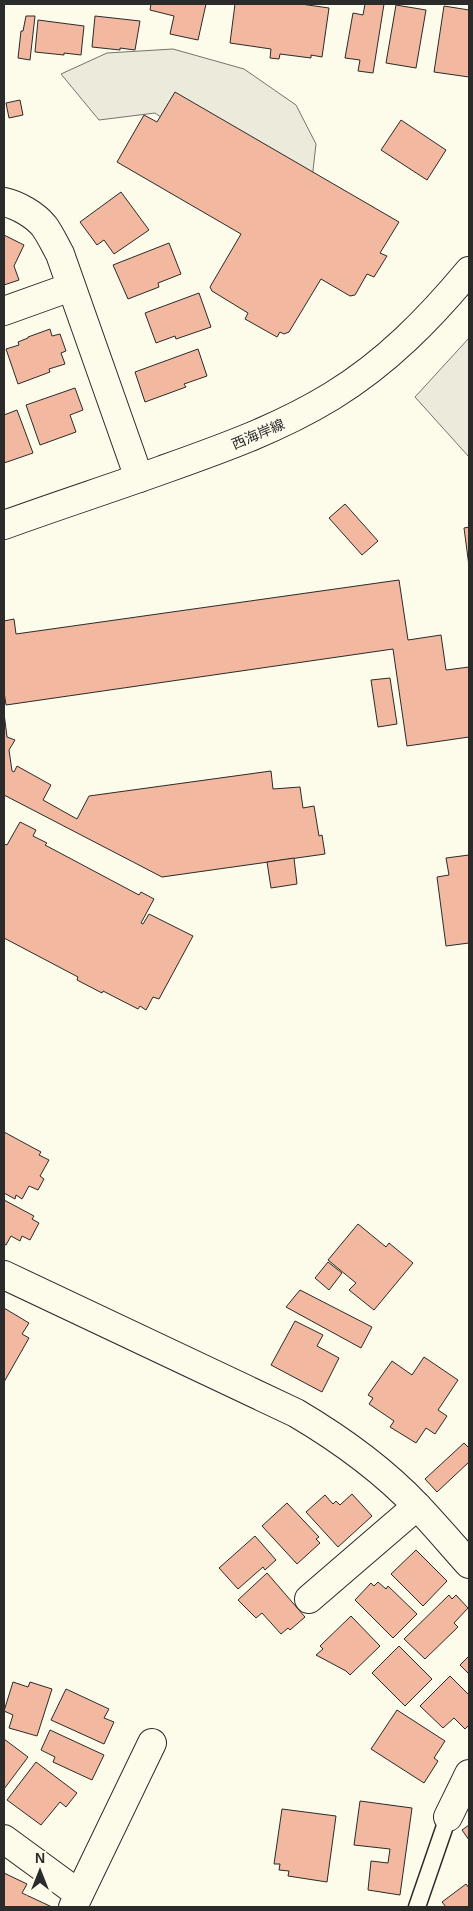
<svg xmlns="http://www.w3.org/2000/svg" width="473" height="1911" viewBox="0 0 473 1911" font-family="Arial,'Noto Sans JP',sans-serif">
<rect width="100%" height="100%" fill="#fdfbea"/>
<g fill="#ecebdb" stroke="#74746e">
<polygon points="173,49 244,69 296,105 316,144 311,188 244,176 155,113 99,120 61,74 107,53"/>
<polygon points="469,338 469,457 415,397"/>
</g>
<g fill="#f2b8a0" stroke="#2b2b2b">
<polygon points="151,4 206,4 198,40 170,34 174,16 150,10"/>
<polygon points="235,4 301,4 329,8 322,57 311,55 311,58 280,54 279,59 270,58 271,49 230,43"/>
<polygon points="365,4 384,4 373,73 358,71 360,60 345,58 353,13 363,15"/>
<polygon points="396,5 426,10 416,68 386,63"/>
<polygon points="444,6 469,10 469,77 434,72"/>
<polygon points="26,16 35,16 30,60 18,58 21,31 23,31"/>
<polygon points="95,16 140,21 135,50 120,48 120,50 92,47"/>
<polygon points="38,20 84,26 81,55 64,53 64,55 35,52"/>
<polygon points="175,92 399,222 380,253 387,256 374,277 367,274 355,295 350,296 321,279 289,332 284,334 280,332 277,337 245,319 248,313 212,291 210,287 241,234 117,162 144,115 157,122"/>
<polygon points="20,100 23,115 9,118 6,103"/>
<polygon points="401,120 446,150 427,180 381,150"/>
<polygon points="121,192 149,230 114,254 104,240 97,245 80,222"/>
<polygon points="4,235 24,245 14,266 19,280 4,285"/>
<polygon points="169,243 181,274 158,283 159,287 128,299 113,265"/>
<polygon points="199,293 211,327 176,339 175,336 156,343 145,313"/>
<polygon points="50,329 52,336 60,334 66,351 61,353 65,364 49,369 50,372 18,384 6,349 19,345 18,342 28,338 28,337"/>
<polygon points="198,349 207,376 184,384 186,387 145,402 135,372"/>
<polygon points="75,388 83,410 70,415 76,432 40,445 26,405"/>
<polygon points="17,410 33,453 4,463 4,415"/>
<polygon points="345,504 378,541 362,555 329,518"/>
<polygon points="469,527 469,566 464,528"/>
<polygon points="399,580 408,640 441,635 446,670 469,667 469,737 407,746 393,649 6,705 4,692 4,621 14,619 16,634"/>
<polygon points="390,678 397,724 378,727 371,680"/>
<polygon points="4,713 7,737 15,740 9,750 12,771 14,772 17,766 51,785 43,800 77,819 89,796 271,771 273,789 300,787 303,808 314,806 319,836 322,835 325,854 162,877 4,795"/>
<polygon points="20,822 36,830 33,836 47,843 45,845 139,895 141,892 154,899 141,923 143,924 149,914 193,936 159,999 153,997 146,1010 140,1006 138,1009 103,991 102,993 77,980 78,977 4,938 4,844 7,845"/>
<polygon points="469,855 469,943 446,946 437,877 449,875 446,858"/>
<polygon points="294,858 297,884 271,888 267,862"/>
<polygon points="4,1132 41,1152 39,1155 49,1160 40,1176 44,1179 38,1190 29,1186 22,1199 16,1195 15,1199 4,1193"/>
<polygon points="4,1200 34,1216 32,1219 39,1223 30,1240 22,1236 20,1241 11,1236 6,1245 4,1244"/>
<polygon points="358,1224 386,1247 389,1243 413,1263 374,1310 349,1290 356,1283 328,1260"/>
<polygon points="328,1262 342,1273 329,1290 315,1278"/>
<polygon points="300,1290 372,1327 361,1348 286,1307"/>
<polygon points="4,1308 29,1323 22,1334 29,1338 4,1382"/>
<polygon points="295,1321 323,1335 317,1346 339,1358 322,1392 271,1365"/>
<polygon points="424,1357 458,1380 438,1410 447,1416 435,1434 426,1428 416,1443 390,1427 394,1421 369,1404 373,1398 368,1395 392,1361 412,1375"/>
<polygon points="464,1443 469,1448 469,1462 437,1492 425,1479"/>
<polygon points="352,1494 372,1516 338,1547 306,1512 325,1495 333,1504 336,1501 340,1505"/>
<polygon points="287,1503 319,1537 316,1539 320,1543 297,1564 262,1526"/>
<polygon points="255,1536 276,1560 265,1570 263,1567 238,1589 219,1568"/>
<polygon points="416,1550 447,1581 423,1606 391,1574"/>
<polygon points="267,1573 305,1617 290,1630 288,1628 281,1634 262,1613 256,1618 238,1600"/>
<polygon points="378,1582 386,1589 388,1586 417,1614 393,1638 355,1600 371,1583 374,1586"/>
<polygon points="449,1595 452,1599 456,1595 468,1608 454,1623 458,1627 425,1659 404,1639"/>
<polygon points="351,1616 380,1646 350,1675 346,1671 316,1655 323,1649 320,1646"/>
<polygon points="399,1646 432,1679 405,1706 372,1673"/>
<polygon points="469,1656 469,1674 460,1665"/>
<polygon points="450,1676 469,1695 469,1725 465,1729 454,1718 443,1728 420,1706"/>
<polygon points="13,1682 28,1687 30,1682 52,1689 37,1736 9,1728 13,1715 4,1711"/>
<polygon points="66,1689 109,1709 104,1718 114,1722 104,1744 51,1720"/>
<polygon points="397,1710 445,1741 434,1758 438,1761 424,1783 371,1749"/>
<polygon points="50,1730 104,1755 92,1780 53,1762 55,1757 41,1750"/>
<polygon points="4,1739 28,1757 4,1789"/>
<polygon points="36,1762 77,1793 66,1807 60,1802 41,1825 7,1800"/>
<polygon points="360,1801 412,1808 400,1895 368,1890 371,1861 388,1863 390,1849 354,1845"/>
<polygon points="282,1809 336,1816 327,1882 288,1876 289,1871 279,1870 280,1864 274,1864"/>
<polygon points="469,1825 469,1840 462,1830"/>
<polygon points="4,1873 27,1884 22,1893 52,1907 4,1907"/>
<polygon points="466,1884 469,1888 469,1907 446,1907 442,1902"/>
</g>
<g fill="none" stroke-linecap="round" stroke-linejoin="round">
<defs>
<polyline id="service" points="417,1907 448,1817"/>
<g id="minor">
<path d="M 4,202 C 18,205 35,215 44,226 C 50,234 55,245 60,254 L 139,478"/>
<polyline points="4,311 71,287"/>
<polyline points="309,1599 417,1506"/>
<polyline points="448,1817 469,1774"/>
<polyline points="4,1839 79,1894"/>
<polyline points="73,1907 152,1743"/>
</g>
<g id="tertiary">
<path d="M 4,525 C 56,506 109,489 162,470 C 221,449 278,429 332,396 C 386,363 429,319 469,271"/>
<path d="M 4,1275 L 296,1413 C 340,1439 383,1470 418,1507 C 436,1526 452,1545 469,1564"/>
</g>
</defs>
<use href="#service" stroke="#2b2b2b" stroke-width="19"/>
<use href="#minor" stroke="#2b2b2b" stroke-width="30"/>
<use href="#tertiary" stroke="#2b2b2b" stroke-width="30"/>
<use href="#service" stroke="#fdfbea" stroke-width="16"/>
<use href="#minor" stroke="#fdfbea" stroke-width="28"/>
<use href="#tertiary" stroke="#fdfbea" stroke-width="28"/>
</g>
<g text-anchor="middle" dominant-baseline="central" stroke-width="4" stroke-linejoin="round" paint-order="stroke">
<g font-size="14" fill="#2b2b2b" stroke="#fdfbea">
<text transform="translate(258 434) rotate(-23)">西海岸線</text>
</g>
</g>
<rect width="473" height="1911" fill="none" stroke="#2b2b2b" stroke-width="10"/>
<g transform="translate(40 1871)" stroke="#fdfbea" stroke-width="4" paint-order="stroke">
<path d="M0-4L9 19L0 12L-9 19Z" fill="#2b2b2b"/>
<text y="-8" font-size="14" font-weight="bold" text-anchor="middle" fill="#2b2b2b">N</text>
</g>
</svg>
